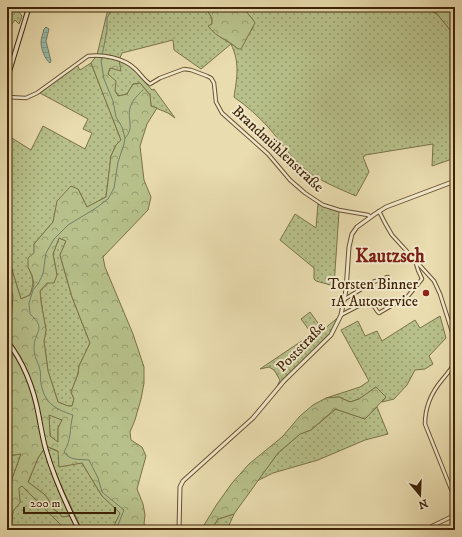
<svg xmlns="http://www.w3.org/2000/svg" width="462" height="537" viewBox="0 0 462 537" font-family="'IM FELL DW Pica',serif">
<defs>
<pattern id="grass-dots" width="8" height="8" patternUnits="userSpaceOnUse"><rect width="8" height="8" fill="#b7c08a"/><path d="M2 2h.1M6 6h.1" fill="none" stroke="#969c6f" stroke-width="1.8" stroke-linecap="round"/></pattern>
<pattern id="forest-crowns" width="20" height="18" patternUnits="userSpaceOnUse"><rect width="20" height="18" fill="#b7c08a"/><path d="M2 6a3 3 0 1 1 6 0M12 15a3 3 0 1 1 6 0" fill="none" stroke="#969c6f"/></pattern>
<pattern id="water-rules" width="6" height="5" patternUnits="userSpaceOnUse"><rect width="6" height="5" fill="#97bcab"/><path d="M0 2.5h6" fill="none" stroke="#83a192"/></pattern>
</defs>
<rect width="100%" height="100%" fill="#e9dcaf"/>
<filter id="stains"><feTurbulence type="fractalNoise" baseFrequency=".005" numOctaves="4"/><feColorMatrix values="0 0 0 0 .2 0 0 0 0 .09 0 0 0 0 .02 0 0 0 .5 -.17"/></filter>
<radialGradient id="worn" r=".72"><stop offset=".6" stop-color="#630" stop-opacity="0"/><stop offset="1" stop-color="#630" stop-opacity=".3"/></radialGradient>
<g fill="url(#grass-dots)" stroke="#7a7248">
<polygon points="7,7 21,7 18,11 22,16 19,24 15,20 7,30"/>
<path d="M 110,7 L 205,7 L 212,18 L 212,24 L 209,26 C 217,38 228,40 238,49 L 253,28 L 252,18 L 245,12 L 243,7 L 431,7 L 430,10 L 438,15 L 455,36 L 455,158 L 432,166 L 433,144 L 365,155 L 365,156 L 363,157 L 369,172 L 356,196 C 342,190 315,179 305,169 C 290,157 281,142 269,128 C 258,116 247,106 234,97 C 237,77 240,63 231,44 L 201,69 L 174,50 L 173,40 L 122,53 L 119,60 L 129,64 L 152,90 L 154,89 L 175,118 L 168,113 L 151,106 L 150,95 L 140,83 L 133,84 L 127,94 L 119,96 L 115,91 L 108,74 L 110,68 L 97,55 L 107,13 Z"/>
<path d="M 91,63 L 121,140 L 116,145 L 111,156 L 106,197 L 87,207 L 78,189 L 58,201 L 53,222 L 34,244 L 35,253 L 28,267 C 34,279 34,283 30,295 L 21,299 C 19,291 10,266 10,259 C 10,251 15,246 7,240 L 7,135 L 31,150 L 43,126 L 85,149 L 92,133 L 83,129 L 88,119 L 40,93 L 77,65 L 80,70 Z"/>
<polygon points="318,204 339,212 334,286 316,281 314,279 314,268 280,240 295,214 316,228"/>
<polygon points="59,238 66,241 60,255 72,297 90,343 79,366 78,374 71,392 74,399 72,406 68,406 58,402 48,371 44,341 46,330 41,302 40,291 57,275 53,254"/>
<polygon points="310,312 323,330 341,315 331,335 275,391 280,380 274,370 269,367 260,369 312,334 301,319"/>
<polygon points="440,316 446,338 429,356 433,364 425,369 415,370 407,385 394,399 382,402 386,397 376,387 359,399 350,402 339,397 326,398 360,387 369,381 341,330 358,321 365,336 377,331 382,341 415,320 420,328"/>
<polygon points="377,407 388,434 365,440 318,460 273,473 257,481 278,453 300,434 311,430 336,409 365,419"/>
<polygon points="49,414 62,420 58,428 58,443 50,436"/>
<path d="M 46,446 L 82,463 L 102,496 L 121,513 L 112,530 L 82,530 C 69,502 55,475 46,446 Z"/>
<polygon points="44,450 55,483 70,516 62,517 58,512 54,510 48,499 44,494 28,482 38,458"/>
<polygon points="21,454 11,482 7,487 7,456"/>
<polygon points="22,486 66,530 11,530 13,511 20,502 18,487"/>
<polygon points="234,514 227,530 211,530 218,519"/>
</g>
<g fill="url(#forest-crowns)" stroke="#7a7248" fill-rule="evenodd">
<path d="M 205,7 L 243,7 C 246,13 252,17 255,23 L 241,49 L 238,49 C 228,39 218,39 208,26 L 212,24 L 212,18 Z"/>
<polygon points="431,7 455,7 455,36 438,15 430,10"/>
<path d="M 97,55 L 119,60 L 121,71 L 110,68 L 108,74 L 116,81 L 115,91 L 118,96 L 127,94 L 133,84 L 140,83 L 150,95 L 151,106 L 157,108 L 147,124 L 140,146 L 144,180 L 151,197 L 148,210 L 103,257 L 105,267 L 133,334 L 144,367 L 144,383 L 141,399 L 135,420 L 130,432 L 131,440 L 142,447 L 146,456 L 137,489 L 143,504 L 145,515 L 144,524 L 150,530 L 112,530 L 120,513 L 102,496 L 82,463 L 59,467 L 58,451 L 46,446 L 38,458 L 28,482 L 44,494 L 48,499 L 54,510 L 58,512 L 62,517 L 70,516 L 77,530 L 66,530 L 22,486 L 19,488 L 20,503 L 13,511 L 11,530 L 7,530 L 7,487 L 11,482 L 21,454 L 7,456 L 7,338 L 9,335 L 7,331 L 7,323 L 11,322 L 13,296 L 7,274 L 7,253 L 8,253 L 7,240 C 15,246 10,251 10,259 C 10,266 19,292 21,299 L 30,295 L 34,285 L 32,275 L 28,267 L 28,258 L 34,253 L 34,244 L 53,222 L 57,201 L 71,186 L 78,189 L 87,207 L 106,197 L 111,156 L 116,145 L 121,140 L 91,63 ZM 59,238 L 66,241 L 60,255 L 72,297 L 90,343 L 79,366 L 78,374 L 71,392 L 74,399 L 72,406 L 68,406 L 58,402 L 48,371 L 44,341 L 46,330 L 41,302 L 40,291 L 47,283 L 54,283 L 57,275 L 53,254 ZM 49,415 L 62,420 L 58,428 L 58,442 L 50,436 Z"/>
<polygon points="376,387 386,397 365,419 335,409 311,430 300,434 278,453 234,514 218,519 211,530 201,530 217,504 232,483 249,464 282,437 300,416 313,405 326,398 339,397 350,402 359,399"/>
</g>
<path fill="url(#water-rules)" stroke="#737f69" d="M 46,27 L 49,29 L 46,41 L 51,61 L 50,63 C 45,60 41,48 41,43 C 41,38 43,34 44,29 Z"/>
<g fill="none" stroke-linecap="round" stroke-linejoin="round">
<g stroke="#737f69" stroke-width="1">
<path d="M 113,7 L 107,18 L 107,30 L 101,61 L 104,79 L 113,101 L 116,117 L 122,127 L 125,138 L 124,144 L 118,162 L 114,188 L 108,199 L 96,208 L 68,225 L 54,239 L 46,253 L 43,274 L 38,284 L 33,290 L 29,303 L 30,314 C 47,330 35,329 34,347 C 34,358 38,361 40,370 C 41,374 40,379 41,383 C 44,403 55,409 73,415 C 69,429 72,439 64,452 C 70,461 79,459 89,460 L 98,478 L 102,492 L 124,510 L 116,530"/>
<polyline points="449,7 455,14"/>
<path d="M 125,138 C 135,128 127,120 130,108 C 132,100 138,95 143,90"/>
</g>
<defs>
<g id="minor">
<path d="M 7,97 L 26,98 L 37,93 L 88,56 C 103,54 123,58 134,68 C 140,73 144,80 150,84 L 160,78 L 184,69 L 191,70 L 207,76 L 211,78 L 214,83 L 216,102 L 222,113 L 268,154 L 290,180 L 305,193 L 323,205 L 339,210 L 368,215 L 370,217"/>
<polyline points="379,211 385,223 392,235 434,281 440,294 455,341"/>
<polyline points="345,299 373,282 388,277"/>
<path d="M 341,315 L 366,302 C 374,301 374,309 379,313 L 408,296 L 422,279 L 418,270 L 415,260"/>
<path d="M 455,362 C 452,368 447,374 442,380 C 431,393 425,407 425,424 L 455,499"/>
<polyline points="424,530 455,515"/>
</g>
<polyline id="tertiary" points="179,530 180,487 183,481 253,418 284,381 331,335 341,315 346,290 349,247 352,234 357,227 375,214 386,207 455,181"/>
<g id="secondary">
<polyline points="7,79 29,7"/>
<path d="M 7,341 C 25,364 34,389 39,417 C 41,428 43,440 46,450 C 54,478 66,504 79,530"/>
</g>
</defs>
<use href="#minor" stroke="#695130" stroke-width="4.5"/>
<use href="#tertiary" stroke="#695130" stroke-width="5"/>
<use href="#secondary" stroke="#3e2306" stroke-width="5.5"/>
<use href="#minor" stroke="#f1e8cb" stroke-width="2.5"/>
<use href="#tertiary" stroke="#f1e8cb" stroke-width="3"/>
<use href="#secondary" stroke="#f1e8cb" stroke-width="3.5"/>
</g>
<circle fill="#8f2418" stroke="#f1e8cb" stroke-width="1.5" cx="426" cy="293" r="4"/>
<g text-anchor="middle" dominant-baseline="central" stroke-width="4" stroke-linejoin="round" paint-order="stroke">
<g font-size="15" fill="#3e2306" stroke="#f1e8cb">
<text transform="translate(278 149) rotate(43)">Brandmühlenstraße</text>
<text transform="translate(301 347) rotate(-46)">Poststraße</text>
</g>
<g font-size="15" fill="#3e2306" stroke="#f1e8cb" text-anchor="end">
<text x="418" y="284">Torsten Binner<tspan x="418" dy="17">1A Autoservice</tspan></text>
</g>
<g font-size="19" font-weight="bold" fill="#7a1f14" stroke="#f1e8cb">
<text x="390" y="256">Kautzsch</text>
</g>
</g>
<rect width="462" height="537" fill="none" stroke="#e9dcaf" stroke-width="24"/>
<rect x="8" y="8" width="446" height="521" fill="none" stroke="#3e2306" stroke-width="2"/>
<rect x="12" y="12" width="438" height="513" fill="none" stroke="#3e2306"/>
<g transform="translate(420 495) rotate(161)" stroke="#f1e8cb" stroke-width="3" paint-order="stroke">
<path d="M0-3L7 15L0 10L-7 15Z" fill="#3e2306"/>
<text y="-6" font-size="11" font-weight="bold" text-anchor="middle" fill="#3e2306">N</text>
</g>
<path d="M24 507v6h91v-6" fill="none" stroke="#3e2306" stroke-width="2"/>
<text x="30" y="507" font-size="12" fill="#3e2306" stroke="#f1e8cb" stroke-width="3" paint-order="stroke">200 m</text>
<rect width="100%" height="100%" filter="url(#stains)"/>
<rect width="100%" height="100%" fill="url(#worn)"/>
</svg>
